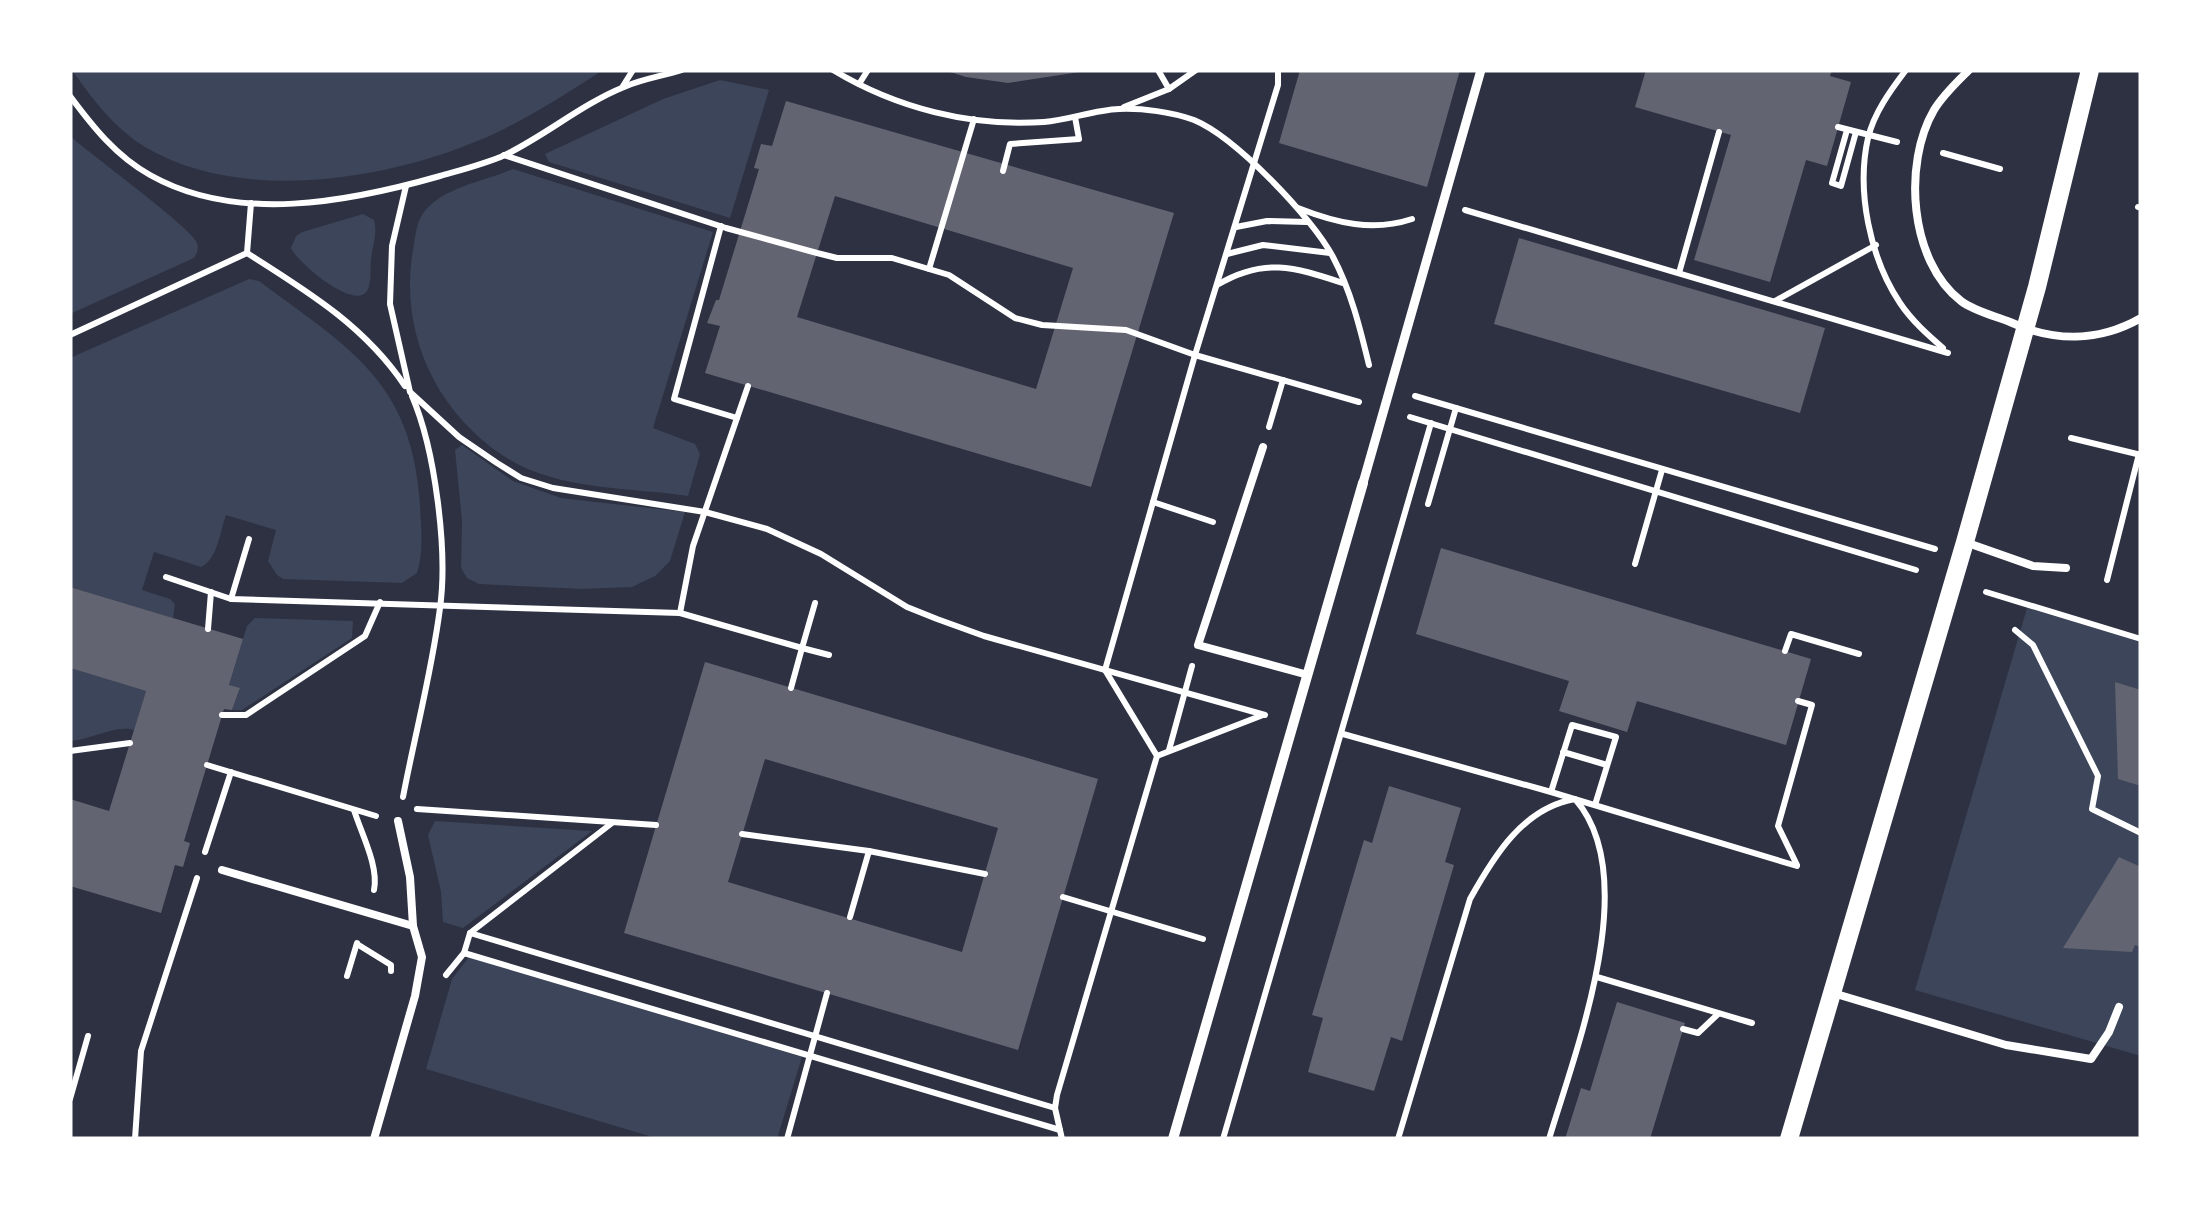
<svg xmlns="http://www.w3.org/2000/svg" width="2211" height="1209" viewBox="0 0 2211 1209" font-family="Poppins,sans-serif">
<rect width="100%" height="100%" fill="#2d3142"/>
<g fill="#3c4559">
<path d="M 72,70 L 603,70 C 569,92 535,114 498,132 C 398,179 244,206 145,147 C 114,128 92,99 72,70 Z"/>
<polygon points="720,80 769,90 730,218 549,162 545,154 663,99"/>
<path d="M 70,136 C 90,154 193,229 197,243 C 199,250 197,252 194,258 L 70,314 Z"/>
<path d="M 513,169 L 713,232 L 653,428 L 695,444 L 700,454 L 688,496 C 626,487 555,491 502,455 C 436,410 401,335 412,256 C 415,242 415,223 424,212 C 443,187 486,181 513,169 Z"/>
<path d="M 363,214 L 374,220 C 378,234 372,246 371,260 C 370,269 372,283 367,291 C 354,311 297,262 291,248 L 296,236 L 302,232 Z"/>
<path d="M 249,279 L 259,281 C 349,348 412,381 420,504 C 421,527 424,551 417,573 L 402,583 L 283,579 L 277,575 L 268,561 L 276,530 L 226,515 C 220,531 218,559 201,567 L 154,552 L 142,590 L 170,599 L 175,604 L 173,618 L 70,587 L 70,358 Z"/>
<polygon points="462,445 513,481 561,498 685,512 670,561 655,576 632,587 582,589 479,584 467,578 461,568 462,521 455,450"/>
<polygon points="2027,608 2141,641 2141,1056 1915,990"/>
<polygon points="255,618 353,621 352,638 242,710 232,710 240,689 229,685 247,626"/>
<path d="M 70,668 L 146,691 L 134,730 C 116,724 91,740 70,741 Z"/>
<polygon points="435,821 592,831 463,928 443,922 441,892 428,835"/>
<polygon points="469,957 802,1057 777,1139 659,1139 426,1069 452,979"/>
</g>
<g fill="#626471" fill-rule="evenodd">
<polygon points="944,70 1086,70 1086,71 1008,83 966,77"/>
<polygon points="1300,70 1460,70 1427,187 1279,143"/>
<polygon points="1646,70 1832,70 1830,76 1851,82 1827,166 1806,160 1770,282 1694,260 1731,135 1635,107"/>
<path d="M 786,101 L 1174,213 L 1091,487 L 705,373 L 720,326 L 707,323 L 716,300 L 719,300 L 759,169 L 754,168 L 761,144 L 772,146 ZM 835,196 L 1073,268 L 1036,389 L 797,317 Z"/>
<polygon points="1519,238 1825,328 1800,413 1494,324"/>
<polygon points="1441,548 1811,659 1786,745 1637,701 1627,732 1559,711 1569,681 1416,634"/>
<polygon points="70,587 243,639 229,685 240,688 232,710 224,709 184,841 190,843 183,867 175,865 161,913 70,886 70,799 109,811 146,691 70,668"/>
<path d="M 705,662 L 1098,779 L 1018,1050 L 624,933 ZM 765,759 L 998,828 L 962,952 L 728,882 Z"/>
<polygon points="2115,682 2141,690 2141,786 2118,779"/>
<polygon points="1389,786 1461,808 1445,862 1454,865 1402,1041 1391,1037 1374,1091 1308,1072 1323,1018 1312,1015 1364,840 1372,843"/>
<polygon points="2119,857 2141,867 2141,947 2135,945 2132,952 2063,948"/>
<polygon points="1617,1002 1685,1023 1650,1139 1565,1139 1581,1088 1590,1091"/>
</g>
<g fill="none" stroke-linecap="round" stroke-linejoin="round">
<g stroke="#fff" stroke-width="6">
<path d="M 833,70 C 896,108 970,127 1044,122 C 1069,120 1094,110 1119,109 C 1142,108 1172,112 1194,120 C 1235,137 1312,217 1333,257 C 1351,291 1360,328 1369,365"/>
<polyline points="1158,70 1169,89"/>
<path d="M 1906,70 C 1890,91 1874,113 1868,138 C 1856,191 1870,258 1900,303 C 1912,321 1928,335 1943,348"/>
<polyline points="859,84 868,70"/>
<polyline points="623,86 633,70"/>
<path d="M 70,96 C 93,127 116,156 150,175 C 237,224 349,202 440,176 C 461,170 485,164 505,155 C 546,135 582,104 624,87 C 642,79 663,76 682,70"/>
<polyline points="1124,107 1169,89 1196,70"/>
<polyline points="1838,127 1897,142"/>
<polyline points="1847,130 1832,183 1841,186 1856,132"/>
<polyline points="1943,153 2000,169"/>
<polyline points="504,155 726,228 817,253 837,258 892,258 949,275 1015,318 1042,325 1126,330 1195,355 1359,402"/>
<polyline points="1003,171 1010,144 1079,139 1075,117"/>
<polyline points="406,186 392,246 390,304 410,392 459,437 497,463 521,478 553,488 705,512 767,529 821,554 907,607 937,619 984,636 1265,715"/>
<polyline points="2138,207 2141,208"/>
<path d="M 1298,208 C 1336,223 1373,232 1412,219"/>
<polyline points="1465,210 1948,353"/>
<polyline points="721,226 674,399 737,418"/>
<polyline points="1236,227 1267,221 1307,222"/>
<path d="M 247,253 C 307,291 365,326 405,386"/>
<polyline points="1227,254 1263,245 1330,253"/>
<polyline points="929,269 974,119"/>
<polyline points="1679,273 1719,132"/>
<path d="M 1217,285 C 1264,257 1294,267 1343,283"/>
<polyline points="1775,301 1876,245"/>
<polyline points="70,335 247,253 251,203"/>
<polyline points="1415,396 1935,549"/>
<polyline points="1410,417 1916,570"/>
<polyline points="1269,427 1283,380"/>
<polyline points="2071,438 2141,455"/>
<polyline points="1153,502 1213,522"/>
<polyline points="1428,504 1456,408"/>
<polyline points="249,539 231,599 680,613 802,648 791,688"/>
<polyline points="1635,564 1662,470"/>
<polyline points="166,577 231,599"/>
<polyline points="2107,580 2139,454"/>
<polyline points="1986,592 2141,639"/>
<polyline points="815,603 802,648 829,655"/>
<polyline points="680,613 693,546 748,386"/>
<polyline points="208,629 211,592"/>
<polyline points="2015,630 2033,645 2098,776 2092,809 2141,833"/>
<polyline points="1785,651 1791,634 1859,654"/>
<polyline points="222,715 246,715 365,636 380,602"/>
<polyline points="1343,734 1551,792 1797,866"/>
<polyline points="1169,750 1192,666"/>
<polyline points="70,751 130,743"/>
<polyline points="1563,752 1607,765"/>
<polyline points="1157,756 1263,715"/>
<polyline points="207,765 376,816"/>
<polyline points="1551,792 1572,725 1616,737 1595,805"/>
<path d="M 403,797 C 415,734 432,671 440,608 C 448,551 435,449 412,396"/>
<polyline points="417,809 656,825"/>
<path d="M 354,810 C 361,833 379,866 374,890"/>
<polyline points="742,834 869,851"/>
<polyline points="205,852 231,772"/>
<polyline points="1797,865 1778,826 1812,705 1798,701"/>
<polyline points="1063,897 1203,939"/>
<polyline points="850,917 869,851 985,874"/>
<polyline points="470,933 1055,1108"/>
<polyline points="357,944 391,965 391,971"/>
<polyline points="464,953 1060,1130"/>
<polyline points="446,975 464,953 470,933 612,823"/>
<polyline points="347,976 357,943"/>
<polyline points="1597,977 1752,1023"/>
<polyline points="1683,1029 1698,1033 1718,1014"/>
<polyline points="70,1099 88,1036"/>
<polyline points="135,1139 141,1051 197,878"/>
<polyline points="787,1139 827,993"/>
<polyline points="1062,1139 1055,1108 1057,1095 1157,756 1105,670 1195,355 1278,85 1278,70"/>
<polyline points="1223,1139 1431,423"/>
<path d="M 1398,1139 L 1470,899 C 1494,856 1523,808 1575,799 C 1644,877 1575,1052 1549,1139"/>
</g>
<g stroke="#fff" stroke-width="8">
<path d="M 1969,70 C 1957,82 1943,95 1934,110 C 1903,163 1909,261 1961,301 C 1974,311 1995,316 2010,322 C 2054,342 2099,342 2141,318"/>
<polyline points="1263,447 1198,645 1308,675"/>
<polyline points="1965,542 2033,566 2066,568"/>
<polyline points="398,821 410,877 413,926"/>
<polyline points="222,870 413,926 422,957 415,996 374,1139"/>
<polyline points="1833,993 2006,1045 2091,1059 2109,1032 2119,1007"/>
</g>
<polyline stroke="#fff" stroke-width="9" points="1363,483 1481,70"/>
<polyline stroke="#fff" stroke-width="10" points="1173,1139 1363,483"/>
<polyline stroke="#fff" stroke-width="18" points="1789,1139 1965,542 2037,287 2090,70"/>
</g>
<rect width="2211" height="1209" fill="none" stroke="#ffffff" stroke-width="145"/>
</svg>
